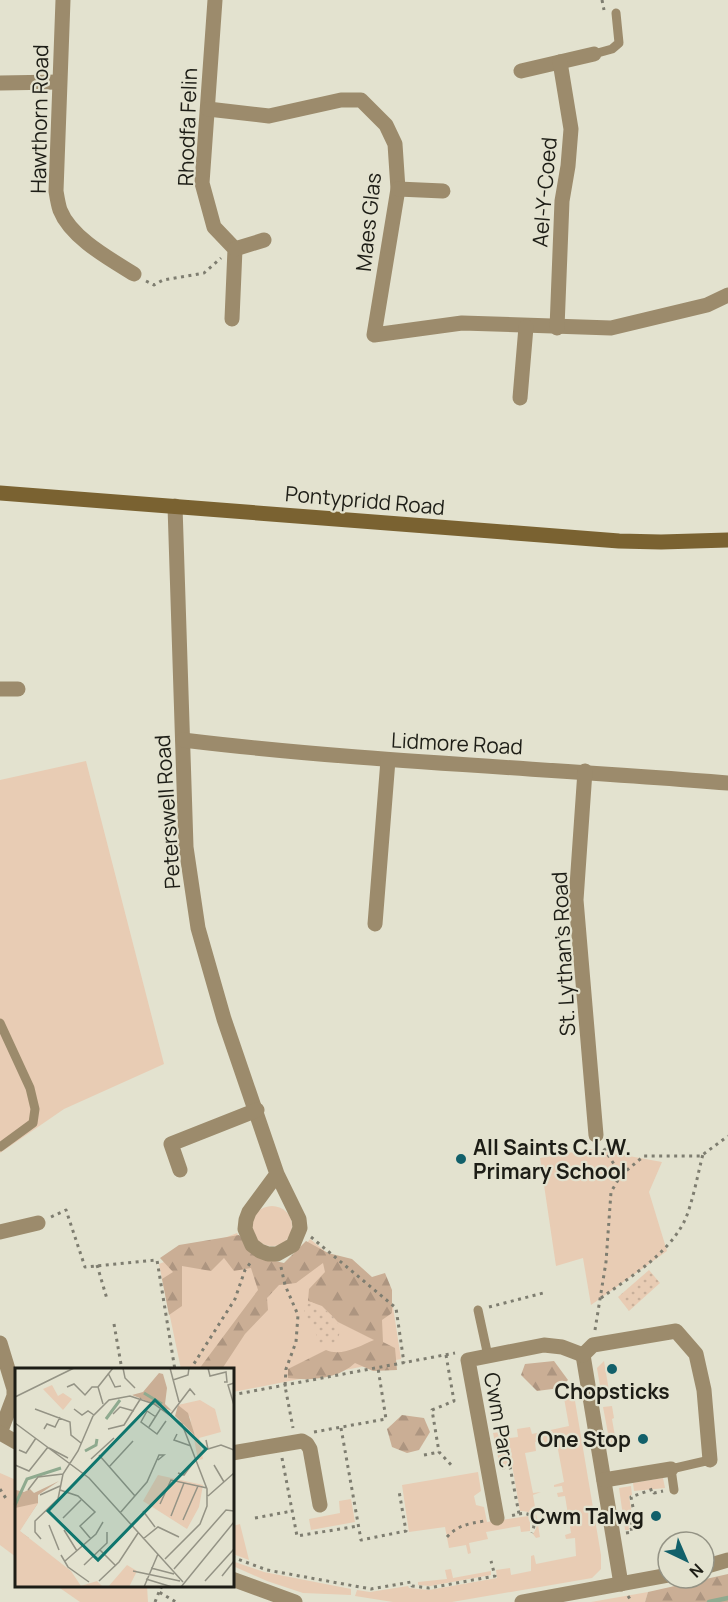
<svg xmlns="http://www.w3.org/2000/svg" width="728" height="1602" viewBox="0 0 728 1602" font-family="Manrope,sans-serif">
<defs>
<pattern id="forest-firs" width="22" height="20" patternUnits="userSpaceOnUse" patternTransform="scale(1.5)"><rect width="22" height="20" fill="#caae95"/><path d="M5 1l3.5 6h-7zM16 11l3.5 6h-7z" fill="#ad9580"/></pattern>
<pattern id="park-dots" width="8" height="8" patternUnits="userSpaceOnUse" patternTransform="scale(1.5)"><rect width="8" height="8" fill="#e8ccb4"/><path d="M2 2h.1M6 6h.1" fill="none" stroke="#c7af9a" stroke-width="1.8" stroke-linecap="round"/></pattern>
</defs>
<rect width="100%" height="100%" fill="#e3e2cf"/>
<g fill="#e8ccb4">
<polygon points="86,761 164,1064 64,1109 0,1153 0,780"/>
<polygon points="590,1149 662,1162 649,1192 667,1251 591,1305 583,1258 556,1266 540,1158"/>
<circle cx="272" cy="1226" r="20"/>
<polygon points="237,1233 248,1253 273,1268 295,1259 310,1239 393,1307 401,1359 233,1392 232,1370 181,1369 159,1264"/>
<polygon points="604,1361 609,1391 601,1392 597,1368"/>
<path d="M 574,1395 L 601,1555 L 601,1569 L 592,1578 L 452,1602 L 393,1602 L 355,1596 L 357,1590 L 370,1592 L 408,1586 L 409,1588 L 429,1590 L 497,1578 L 496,1570 L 510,1568 L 511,1575 L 531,1571 L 531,1556 L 534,1555 L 536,1564 L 576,1556 L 575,1538 L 566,1539 L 565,1535 L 571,1533 L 565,1496 L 558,1497 L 557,1493 L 563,1492 L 562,1486 L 554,1487 L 554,1485 L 564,1482 L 557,1444 L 545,1446 L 544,1440 L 535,1442 L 536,1451 L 525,1453 L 533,1493 L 541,1492 L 533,1495 L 540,1537 L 536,1538 L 533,1534 C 542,1521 535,1511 520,1511 L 512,1465 L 502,1466 L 499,1462 L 493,1433 L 508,1431 L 510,1438 L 518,1437 L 517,1429 L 530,1427 L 532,1434 L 569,1426 L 564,1398 Z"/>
<polygon points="612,1406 614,1418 612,1419 617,1448 611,1449 603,1407"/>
<polygon points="478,1472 481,1491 474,1496 476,1505 484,1507 487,1522 528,1516 530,1519 530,1531 521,1532 520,1526 486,1532 488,1539 469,1543 471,1553 468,1554 466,1545 449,1548 445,1527 409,1532 402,1485"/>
<polygon points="0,1473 16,1480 16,1557 0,1545"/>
<polygon points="663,1478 665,1488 634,1491 633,1483"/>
<polygon points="631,1486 632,1495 629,1496 633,1521 628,1522 629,1530 625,1530 619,1488"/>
<polygon points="351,1499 355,1522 311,1530 309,1519 340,1513 339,1501"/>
<polygon points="240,1524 249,1560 233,1554 233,1526"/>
<polygon points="232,1561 264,1572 351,1589 351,1595 303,1593 267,1581 233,1566"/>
<polygon points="451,1569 453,1578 491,1571 491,1575 430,1586 418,1585 418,1582 447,1579 445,1570"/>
<polygon points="57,1586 147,1586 148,1602 80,1602"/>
<polygon points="648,1592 645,1602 591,1602"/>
</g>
<g fill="url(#forest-firs)">
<path d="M 239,1235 L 257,1257 L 284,1263 L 306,1241 L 328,1253 L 352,1259 L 372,1277 L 385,1273 L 392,1290 L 392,1313 L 382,1320 L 383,1342 L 395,1348 L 397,1370 L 373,1371 L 355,1363 C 338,1379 311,1381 288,1378 L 288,1369 L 326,1350 C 341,1357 360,1346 374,1340 L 338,1322 L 322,1306 L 308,1301 L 309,1289 L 325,1272 L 323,1263 L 296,1283 L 279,1285 L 267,1298 L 268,1310 L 245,1334 L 222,1369 L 199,1369 L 258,1290 L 251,1268 L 234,1271 L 224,1258 L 211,1271 L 182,1266 L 182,1306 L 169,1315 L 162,1279 L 173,1272 L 160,1258 L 179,1245 Z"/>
<polygon points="554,1361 568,1380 560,1388 537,1391 521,1375 525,1364"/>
<polygon points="402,1415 424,1418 430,1432 419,1450 407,1453 392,1447 387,1429"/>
<polygon points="728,1574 728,1602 645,1602 648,1592"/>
</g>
<g fill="url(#park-dots)">
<polygon points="649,1270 660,1283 629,1311 618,1297"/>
<path d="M 311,1302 C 327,1309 353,1328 332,1344 L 320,1343 C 316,1338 317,1335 314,1329 C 310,1321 303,1317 304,1307 Z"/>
</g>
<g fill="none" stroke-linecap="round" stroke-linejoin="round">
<polyline stroke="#8faa8f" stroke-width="4.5" points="709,1602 728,1598"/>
<g stroke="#7e7d70" stroke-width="3" stroke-dasharray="3 4.5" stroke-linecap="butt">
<polyline points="602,0 604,10"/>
<polyline points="146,281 154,285 163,280 204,273 221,258"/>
<polyline points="621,1175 644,1156 701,1156 728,1136"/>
<polyline points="51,1217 66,1210 85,1267 157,1260 175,1370"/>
<polyline points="311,1237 396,1308 404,1363"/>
<polyline points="97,1265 107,1299"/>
<polyline points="281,1267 285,1285 298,1315 296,1342 286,1369 285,1386 293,1428"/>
<path d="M 601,1298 C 630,1277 667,1255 684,1222 C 692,1206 698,1173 703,1154"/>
<polyline points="489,1307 547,1292"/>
<polyline points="114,1324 122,1370"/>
<polyline points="595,1330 606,1262 611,1192 621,1175 603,1147"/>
<polyline points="446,1355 454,1401 432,1410 439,1452 454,1468"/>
<polyline points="190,1370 235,1299 245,1270 251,1262"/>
<polyline points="232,1395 455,1353"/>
<polyline points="341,1428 361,1540 406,1531 399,1491"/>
<polyline points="314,1432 386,1419 378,1368"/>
<polyline points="424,1455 439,1452"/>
<polyline points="282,1458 297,1536 358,1526"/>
<polyline points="502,1468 510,1467 519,1514 510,1516"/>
<polyline points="0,1489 7,1500"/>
<path d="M 519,1514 C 532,1511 537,1521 532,1533"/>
<polyline points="255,1518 292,1511"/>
<polyline points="626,1533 632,1532 630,1523 636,1523 631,1497 653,1489 654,1493 663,1491"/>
<path d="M 447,1537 C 458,1525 468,1524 484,1521"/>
<polyline points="232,1557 267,1570 371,1589 411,1582 412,1586 429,1588 495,1576 491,1561"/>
<polyline points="162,1586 159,1592 176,1602"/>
<polyline points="628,1596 632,1602"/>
<polyline points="155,1602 159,1592"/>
</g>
<g stroke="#9c8b6c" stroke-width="9">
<polyline points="594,54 612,49 619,43 616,13"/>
<polyline points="0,1023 30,1088 35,1109 33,1123 0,1147"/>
<polyline points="478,1310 488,1356"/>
<polyline points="674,1490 671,1469 710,1460"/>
</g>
<g stroke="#9c8b6c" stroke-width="15">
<path d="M 63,0 L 56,191 C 57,197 58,204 60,210 C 71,238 110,259 134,274"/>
<polyline points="215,0 202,183 214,227 235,249 232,319"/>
<polyline points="521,71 594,54"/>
<polyline points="0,83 59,82"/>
<polyline points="208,109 269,116 341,100 361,100 386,125 395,144 398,189 374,335 462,323 611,328 707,305 728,295"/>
<polyline points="398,189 443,191"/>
<polyline points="235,249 264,240"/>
<polyline points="557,328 562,201 568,166 571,129 560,62"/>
<polyline points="520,398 526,327"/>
<polyline points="175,506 186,847 198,928 224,1019 277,1174 299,1219 300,1228 293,1245 277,1254 268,1254 260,1251 252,1245 245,1229 246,1220 249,1212 277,1174"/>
<polyline points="0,689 18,689"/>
<path d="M 183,740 C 364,762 546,768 728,783"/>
<polyline points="585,771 576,900 596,1135"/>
<polyline points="375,924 388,760"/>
<polyline points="180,1170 171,1144 257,1110"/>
<polyline points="0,1232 38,1223"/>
<polyline points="0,1343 14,1389 14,1396 0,1433"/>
<polyline points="583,1355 621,1584"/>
<polyline points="0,1433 16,1442"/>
<polyline points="232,1453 302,1441 307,1444 310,1449 320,1505"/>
<polyline points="604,1480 671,1469"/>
<polyline points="497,1518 468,1360 544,1345 562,1347 583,1355 593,1345 676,1331 696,1354 704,1390 710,1460"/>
<polyline points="704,1567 728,1560"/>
<polyline points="232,1579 295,1602"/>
<polyline points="522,1602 668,1575"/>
</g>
<polyline stroke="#7a6231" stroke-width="15" points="0,493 619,541 661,542 728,540"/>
</g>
<g fill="#12606a" stroke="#e3e2cf" stroke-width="2">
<circle cx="461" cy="1159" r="6"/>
<circle cx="612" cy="1369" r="6"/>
<circle cx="643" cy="1439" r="6"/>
<circle cx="656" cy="1516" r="6"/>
</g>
<g text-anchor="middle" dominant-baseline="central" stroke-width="4.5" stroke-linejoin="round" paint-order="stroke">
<g font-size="21" fill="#1d1d16" stroke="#e3e2cf">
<text transform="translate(39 119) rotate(-89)">Hawthorn Road</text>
<text transform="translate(187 127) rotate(-88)">Rhodfa Felin</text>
<text transform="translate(544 192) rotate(-85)">Ael-Y-Coed</text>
<text transform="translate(368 222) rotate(-84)">Maes Glas</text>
<text transform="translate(365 500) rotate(5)">Pontypridd Road</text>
<text transform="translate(457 743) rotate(3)">Lidmore Road</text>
<text transform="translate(167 812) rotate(-94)">Peterswell Road</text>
<text transform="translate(563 954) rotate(-93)">St. Lythan's Road</text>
<text transform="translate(500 1420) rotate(80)">Cwm Parc</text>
</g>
<g font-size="21" font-weight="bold" fill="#1d1d16" stroke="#e3e2cf" text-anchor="end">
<text x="473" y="1147" text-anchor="start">All Saints C.I.W.<tspan x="473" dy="24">Primary School</tspan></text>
<text x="612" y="1391" text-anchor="middle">Chopsticks</text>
<text x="631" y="1439">One Stop</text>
<text x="644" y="1516">Cwm Talwg</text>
</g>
</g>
<g transform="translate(15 1368)">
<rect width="219" height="219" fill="#e3e2cf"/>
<path d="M 185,32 L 200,41 L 206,64 L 184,70 L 188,91 L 183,92 L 175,49 L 163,37 ZM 143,107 L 188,117 L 184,139 L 172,161 L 128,133 Z" fill="#e8ccb4"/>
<path d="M 144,5 L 148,6 L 152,20 L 150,36 L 157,43 L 117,27 L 128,24 ZM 163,37 L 173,45 L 180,68 L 160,48 ZM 44,113 L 23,127 L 23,135 L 4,163 L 14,170 L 0,219 L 1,122 L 9,124 L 15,121 L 19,125 Z" fill="#caae95"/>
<path d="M 37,17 L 43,28 L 48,25 L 57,31 L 48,42 L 28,21 ZM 23,135 L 5,163 L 56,203 L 66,218 L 82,213 L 88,219 L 0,219 L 0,140 ZM 112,197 L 122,203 L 114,219 L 93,219 Z" fill="#e8ccb4"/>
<path fill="none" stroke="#8faa8f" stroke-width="3" d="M 129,25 L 147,36M 91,51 L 105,32M 70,83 L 81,77 L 82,71M 0,137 L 12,111 L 46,100"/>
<path fill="none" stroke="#949385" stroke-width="1.5" d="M 108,0 L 110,10 L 120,20M 155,0 L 164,34M 193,0 L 195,8 L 211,4 L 212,14 L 209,14M 93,5 L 100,19 L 106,18M 158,12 L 173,7 L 174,0M 219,15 L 213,17 L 219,37M 52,19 L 59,16 L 70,27 L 77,19 L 83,19M 0,29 L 59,0M 88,36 L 83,19 L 98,0M 20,41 L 55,54 L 56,67 L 66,75M 59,41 L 67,47 L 73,43 L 79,47M 98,46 L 105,39 L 119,43M 156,46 L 175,21 L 180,27M 141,49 L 132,43 L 126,54 L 142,66 L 151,53M 0,55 L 74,110 L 168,214M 134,59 L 146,40M 29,61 L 32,56 L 40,59 L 45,49M 93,61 L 109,57 L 126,30M 162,66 L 159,72 L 176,78M 191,72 L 193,81 L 206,77 L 219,82M 34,80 L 53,90M 4,82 L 11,85 L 21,70M 84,87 L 120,128M 76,91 L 99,70M 0,97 L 14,103 L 33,79M 199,97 L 209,114M 94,99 L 118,73M 163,105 L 169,107 L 180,92M 13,122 L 23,109 L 48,106M 45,122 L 63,128 L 80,144 L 65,158 L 76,171M 25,127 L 45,118M 193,128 L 219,105M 145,136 L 156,112 L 192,120M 128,143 L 140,159M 105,145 L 132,114 L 144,87 L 149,87 L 143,92M 156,148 L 169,115M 48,150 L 66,132M 168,152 L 183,118M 34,157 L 44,182M 49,162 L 62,183M 26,171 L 20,164 L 20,153 L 43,131 L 48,106 L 63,83 L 78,48 L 94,32 L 115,28 L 139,36 L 167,56 L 192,121 L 192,138 L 185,156 L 150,191M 128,171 L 143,159 L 164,169M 85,182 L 101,198M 46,187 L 53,199 L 74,214M 50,193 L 81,166 L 88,154M 69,197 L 92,175 L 92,164M 136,200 L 159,206M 159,201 L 211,142 L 219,143M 118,203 L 165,213M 207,208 L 219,193M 131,211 L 157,219M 84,213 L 104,194 L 123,165M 190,213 L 219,181M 129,219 L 143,186M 166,219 L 219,154"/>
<path fill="#0f766e" fill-opacity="0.15" stroke="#0f766e" stroke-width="3" d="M 140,32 L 191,81 L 83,192 L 33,143 Z"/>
<rect width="219" height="219" fill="none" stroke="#1d1d16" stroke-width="3"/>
</g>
<g transform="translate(686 1560) rotate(136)"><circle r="28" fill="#e3e2cf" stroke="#949385" stroke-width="1.5"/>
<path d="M0-4.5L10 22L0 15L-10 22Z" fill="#12606a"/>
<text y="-9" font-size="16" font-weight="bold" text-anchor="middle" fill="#1d1d16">N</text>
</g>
</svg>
